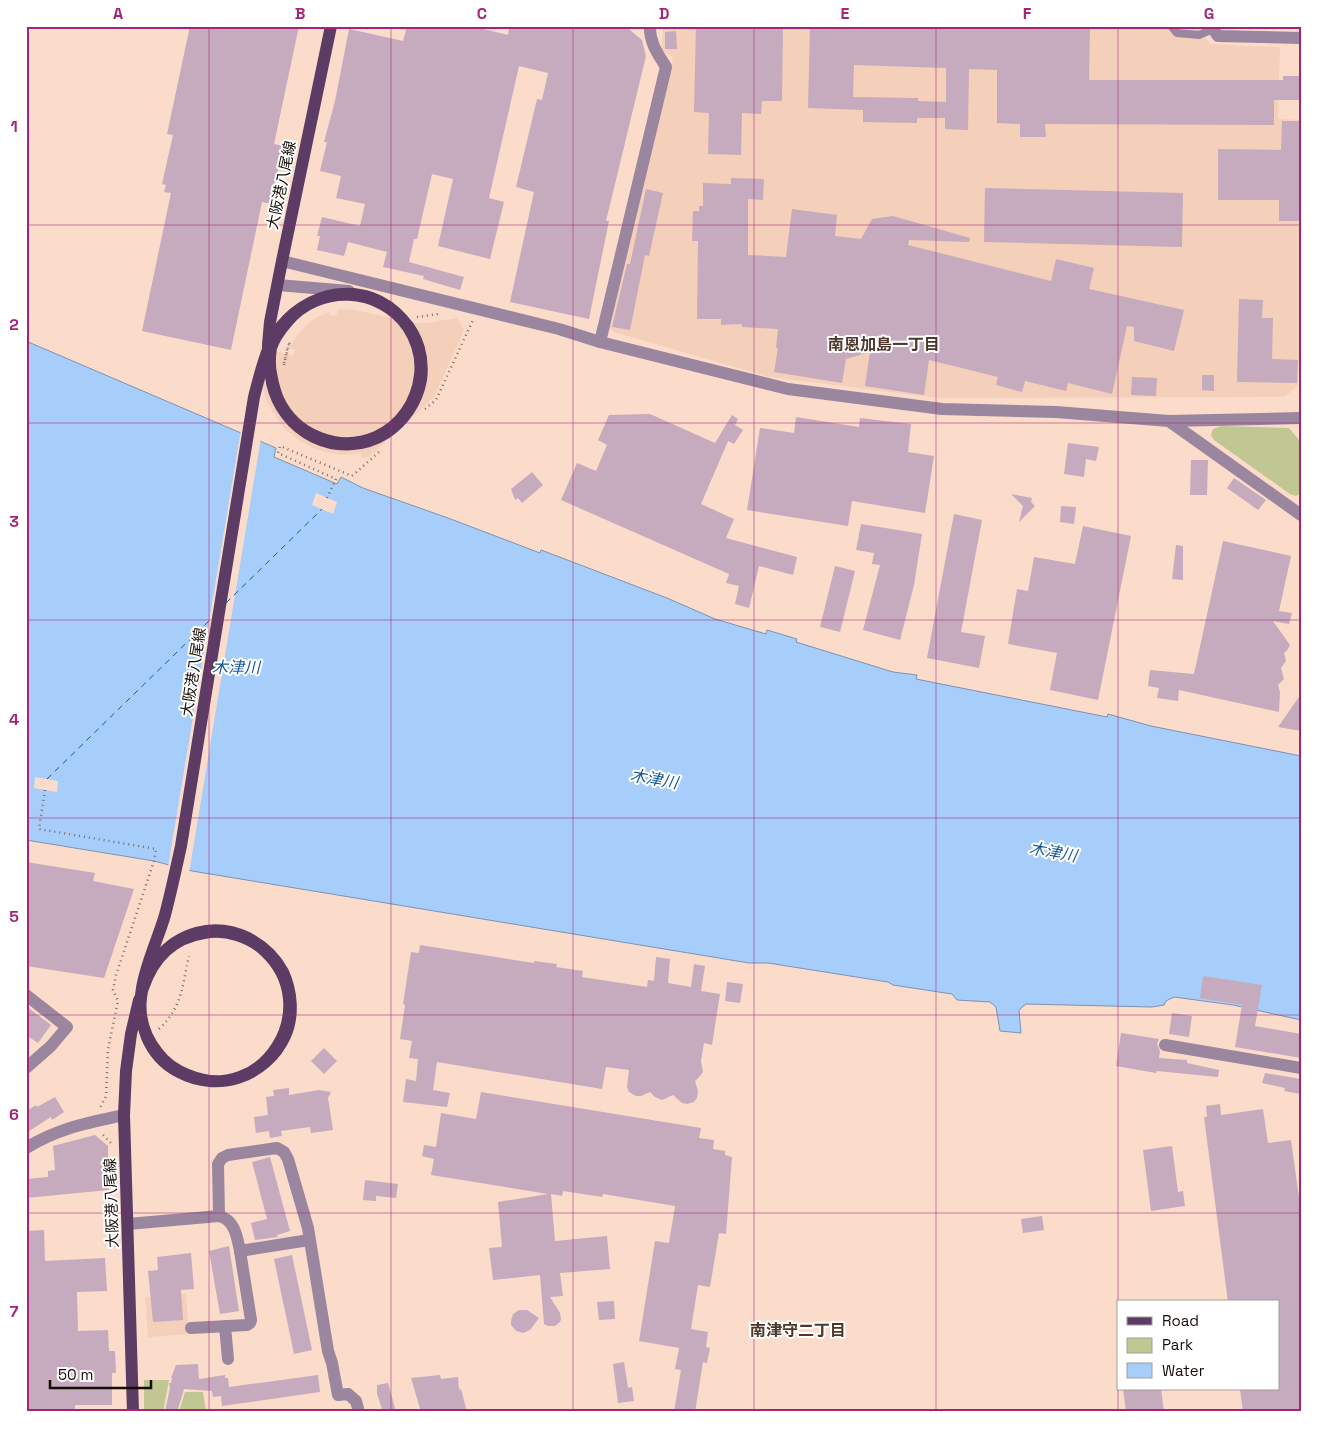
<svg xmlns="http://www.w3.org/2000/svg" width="1327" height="1438" viewBox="0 0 1327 1438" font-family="'Space Grotesk','Noto Sans JP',sans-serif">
<rect width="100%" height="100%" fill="#fbdcca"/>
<g fill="#f4cfba">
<polygon points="663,26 1197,26 1210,44 1280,47 1278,119 1301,120 1301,302 1298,386 1284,397 939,398 769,377 614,332 610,328 673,57 662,50"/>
<polygon points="342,309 355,310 416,323 427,323 457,318 464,330 434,397 369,457 362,458 361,453 340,455 326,452 313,448 300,441 285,429 276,417 267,402 262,385 260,347 293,356 295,350 290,348 291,345 298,334 307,324 317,317 329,312 331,316 337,315 337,310"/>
<polygon points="186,1294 189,1334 148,1337 145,1297"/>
</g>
<g fill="#c0c792">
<polygon points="1221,426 1289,428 1300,441 1301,493 1296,496 1290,494 1214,440 1211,435 1213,429"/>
<polygon points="144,1380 169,1380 163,1412 144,1412"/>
<polygon points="185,1392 203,1392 206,1412 179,1412"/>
</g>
<polygon fill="#a7cdfa" stroke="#7c93b1" points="26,341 276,448 274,457 337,484 341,477 363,488 448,518 540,553 541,550 667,598 715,619 766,634 767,630 797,639 796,642 893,672 917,675 916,679 1107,717 1108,714 1151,726 1301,756 1301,1020 1233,1005 1174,997 1166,1001 1164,1005 1152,1007 1026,1004 1019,1010 1021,1033 1000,1031 996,1007 990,1002 957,1000 952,994 893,985 888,982 768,963 749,963 192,871 154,861 26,840"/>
<g fill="#fbdcca">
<polygon points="241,430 261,438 189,873 168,867"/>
<polygon points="316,493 337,502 333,514 312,505"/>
<polygon points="35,777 58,781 57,792 34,788"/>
</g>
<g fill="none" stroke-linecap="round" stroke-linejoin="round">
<g stroke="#17589a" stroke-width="1" stroke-dasharray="6 5" stroke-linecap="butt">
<polyline points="226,603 322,509"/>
<polyline points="47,779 213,617"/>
</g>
</g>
<g fill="#c6aabe" fill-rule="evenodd">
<polygon points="190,26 299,26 274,144 283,146 271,204 262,202 231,350 142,331 171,193 164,192 166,185 162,184 173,135 167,134"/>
<polygon points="407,26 471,26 508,35 509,26 625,26 642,40 646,56 606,221 609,221 589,319 510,302 534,192 516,187 537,99 542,100 548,73 519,66 489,198 504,202 490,259 438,246 453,179 432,174 417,239 414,239 409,262 464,277 460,290 423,279 424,276 383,267 387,252 348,242 344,256 317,250 320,236 317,236 322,217 360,226 365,204 336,198 341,176 320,171 327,142 324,142 335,101 349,29 403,41"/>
<polygon points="696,26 783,26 782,101 762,101 761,114 742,113 741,155 708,154 709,113 694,112"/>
<path d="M 810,26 L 1090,26 L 1089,80 L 1283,80 L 1283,76 L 1301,76 L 1301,100 L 1274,100 L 1274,125 L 1045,124 L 1046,137 L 1020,137 L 1020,124 L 997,123 L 997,70 L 969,69 L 968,130 L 945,129 L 945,118 L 917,118 L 917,123 L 863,122 L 863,110 L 808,108 ZM 854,65 L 946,68 L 946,102 L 918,101 L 918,98 L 853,97 Z"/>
<polygon points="676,31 677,49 665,49 665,32"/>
<polygon points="1282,121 1301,121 1301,221 1279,221 1279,200 1218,200 1218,149 1281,150"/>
<polygon points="731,178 764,179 763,200 748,199 748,255 786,257 792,209 837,215 835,236 861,239 872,219 893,216 970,238 969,242 909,240 908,245 1051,281 1056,259 1094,268 1089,289 1184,310 1174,351 1134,341 1134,327 1127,326 1112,394 1068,383 1066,391 1025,381 1022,392 996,385 998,377 929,360 924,395 865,386 870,352 846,359 842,383 774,372 778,348 776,348 778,329 742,327 742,324 721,325 721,319 697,319 698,241 692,241 693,211 699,211 699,206 703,206 703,183 731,184"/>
<polygon points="985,188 1183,193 1182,247 984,242"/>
<polygon points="646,189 663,193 649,256 645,255 630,330 612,327 627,264 630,264"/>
<polygon points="1239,299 1263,300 1262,318 1273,318 1272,359 1298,360 1297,383 1237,382"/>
<polygon points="1202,375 1214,375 1214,391 1202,390"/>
<polygon points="1132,377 1157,378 1156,396 1131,395"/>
<polygon points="650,414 715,443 732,415 738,419 735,425 743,430 734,444 728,441 701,504 734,519 726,538 797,557 793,575 759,566 749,608 735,604 739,586 726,583 729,574 561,500 577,463 596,471 607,445 598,440 609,415"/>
<polygon points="796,417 859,427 860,418 911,424 908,452 934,456 925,513 852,501 848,526 747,510 760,428 794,433"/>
<polygon points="1068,443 1099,447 1096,461 1086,459 1084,477 1064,474"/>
<polygon points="1191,460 1208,460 1207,495 1190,495"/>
<polygon points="532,472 543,485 522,503 518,498 515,500 511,489"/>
<polygon points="1234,478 1266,500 1258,510 1227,488"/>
<polygon points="1011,494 1032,498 1031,502 1035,506 1019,522 1023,506"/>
<polygon points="1061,506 1076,507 1074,524 1060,522"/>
<polygon points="954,514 982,520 961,632 985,636 979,668 927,658"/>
<polygon points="861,524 922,534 914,585 900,640 863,630 880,565 872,564 874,553 856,550"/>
<polygon points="1083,526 1131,536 1098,700 1050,690 1057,653 1008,644 1017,589 1028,591 1034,557 1075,564"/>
<polygon points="1223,541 1291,556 1279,611 1292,613 1289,624 1273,621 1290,645 1288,649 1284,653 1286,661 1281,668 1284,679 1278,685 1280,692 1279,712 1179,690 1178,701 1157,698 1159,688 1148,686 1150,670 1194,674"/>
<polygon points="1176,545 1183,546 1183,580 1172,579"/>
<polygon points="835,566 855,571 840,632 820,627"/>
<polygon points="1301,694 1301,731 1278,727"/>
<polygon points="26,862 95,873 93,881 134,889 104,978 26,966"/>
<polygon points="420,945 534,963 534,961 557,964 556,967 583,971 582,977 647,987 648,980 654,981 656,957 670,959 668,983 691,987 694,964 705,966 701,991 720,994 712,1045 704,1043 701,1061 703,1072 700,1076 695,1081 698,1091 697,1098 694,1102 687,1104 682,1103 673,1095 662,1100 655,1097 650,1092 641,1096 636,1096 629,1092 627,1087 629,1070 606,1067 602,1089 437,1062 433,1090 450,1093 447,1107 403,1102 406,1079 416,1081 418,1059 409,1058 412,1041 400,1039 405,1005 403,1004 411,952 419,953"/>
<polygon points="1203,976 1262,985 1255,1026 1301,1034 1301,1058 1235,1047 1242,1005 1200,998"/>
<polygon points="727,982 743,984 740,1003 725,1001"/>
<polygon points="26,1006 51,1025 38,1043 26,1035"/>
<polygon points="1172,1013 1192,1016 1189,1037 1169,1034"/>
<polygon points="1121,1033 1159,1039 1157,1044 1160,1051 1159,1058 1187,1060 1187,1063 1219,1070 1218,1077 1157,1071 1156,1073 1116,1066"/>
<polygon points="324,1048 337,1061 324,1074 311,1061"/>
<polygon points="1265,1073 1301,1079 1301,1094 1284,1091 1285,1088 1262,1083"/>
<polygon points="289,1088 289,1095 319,1090 331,1092 328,1098 333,1130 311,1133 310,1127 281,1131 282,1136 270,1138 269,1131 256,1133 254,1117 268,1115 266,1097 274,1096 273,1090"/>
<polygon points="481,1092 701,1128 699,1138 714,1140 713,1149 725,1151 725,1155 732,1157 726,1234 719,1233 710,1287 698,1285 691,1329 708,1332 706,1347 710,1348 707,1363 703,1362 695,1412 674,1412 681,1370 675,1369 679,1348 639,1341 655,1241 669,1243 675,1206 603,1194 602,1197 563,1191 562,1196 551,1194 555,1241 607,1236 610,1269 560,1273 563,1296 550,1297 560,1313 561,1319 560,1322 555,1326 548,1326 544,1324 540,1275 493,1280 489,1248 502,1247 498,1202 548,1194 431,1175 434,1159 422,1156 424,1145 436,1147 441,1113 476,1119"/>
<polygon points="55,1097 64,1112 52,1120 51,1117 26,1133 26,1111 36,1105 37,1107"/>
<polygon points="1220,1104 1221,1115 1263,1109 1268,1143 1291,1140 1301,1212 1301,1412 1243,1412 1240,1389 1278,1389 1278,1302 1228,1302 1204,1117 1207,1117 1206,1106"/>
<polygon points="95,1135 108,1146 108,1162 107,1162 109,1190 26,1198 26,1179 48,1177 48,1171 55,1170 53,1146"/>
<polygon points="1172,1146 1178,1192 1183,1191 1185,1206 1151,1211 1143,1150"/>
<polygon points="270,1157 290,1231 277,1235 278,1237 255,1240 251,1223 267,1219 252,1162"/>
<polygon points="365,1180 398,1184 396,1198 376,1196 376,1201 363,1200"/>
<polygon points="1042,1216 1044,1230 1023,1233 1021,1219"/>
<polygon points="44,1230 45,1261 105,1258 107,1291 77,1292 78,1331 108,1330 109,1351 115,1351 116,1373 112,1373 112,1405 75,1405 75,1412 26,1412 26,1231"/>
<polygon points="229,1246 239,1311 220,1314 209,1251"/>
<polygon points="191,1253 194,1289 181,1290 183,1320 153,1322 148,1271 158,1270 157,1257"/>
<polygon points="292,1255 312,1350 294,1354 274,1259"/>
<polygon points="614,1301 615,1319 599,1320 597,1302"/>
<polygon points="519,1310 527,1310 539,1318 530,1330 523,1333 516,1331 511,1325 511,1321 513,1314"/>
<polygon points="624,1362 628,1388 632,1387 634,1401 618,1403 613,1364"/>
<polygon points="198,1364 199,1379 225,1375 225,1378 228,1378 229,1387 318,1375 320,1392 222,1406 221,1396 213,1397 212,1391 184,1389 177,1412 165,1412 170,1388 169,1383 171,1383 172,1378 171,1378 176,1365"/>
<polygon points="440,1375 441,1379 458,1377 459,1390 461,1389 467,1412 421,1412 411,1378"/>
<polygon points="388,1383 396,1412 383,1412 377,1394 377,1385"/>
<polygon points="1123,1389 1161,1389 1164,1412 1126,1412"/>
</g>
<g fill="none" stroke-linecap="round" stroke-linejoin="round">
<g stroke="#806c61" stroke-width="2.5" stroke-dasharray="1 4" stroke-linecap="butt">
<polyline points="417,317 439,314"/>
<polyline points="287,350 290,341"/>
<polyline points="425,409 436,400 473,320"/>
<polyline points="327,498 336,479 278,453 280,446 352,476 379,452"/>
<polyline points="45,790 39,829 156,849 154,861 116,975 113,990 118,1001 108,1049 106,1096 100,1108"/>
<path d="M 159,1029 C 183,1006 182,986 189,956"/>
<polyline points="103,1135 113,1145"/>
</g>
<polyline stroke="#9a869f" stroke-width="8" points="1171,26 1177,33 1199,35 1213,29"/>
<g stroke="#9a869f" stroke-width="12">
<polyline points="1211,26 1218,36 1301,38"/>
<path d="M 600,342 L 666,67 C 658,54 649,42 650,26"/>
<polyline points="26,995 67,1027 51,1046 26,1068"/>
<polyline points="1165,1045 1301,1068"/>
<path d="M 219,1216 C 235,1220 237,1237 240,1251 L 309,1240"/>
<polyline points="128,1224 219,1216 218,1164 222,1158 228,1155 277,1148 284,1152 288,1159 308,1228 328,1351 332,1363 338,1395 348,1394 356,1401 359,1412"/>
<polyline points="225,1326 228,1359"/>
<polyline points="191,1328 247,1325 250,1323 251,1320 240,1251"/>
</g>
<g stroke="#9a869f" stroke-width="12">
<polyline points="282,261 559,329 600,342 788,389 942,409 1056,412 1169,421 1301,418"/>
<polyline points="278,285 349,291"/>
<polyline points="1169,421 1301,515"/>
<path d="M 26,1148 C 59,1128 87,1123 124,1115"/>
</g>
<g stroke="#5c3b65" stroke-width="12">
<polyline points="268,345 270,322 282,261 331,26"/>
<polyline points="133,1412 124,1115 126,1071 131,1034 139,1000"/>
</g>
<g stroke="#806c61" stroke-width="2.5" stroke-dasharray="1 4" stroke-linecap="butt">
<polyline points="284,363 290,341"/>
<polyline points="284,365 287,350"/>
</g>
<path stroke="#5c3b65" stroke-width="12" d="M 143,988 C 153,958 172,938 204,933 C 226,929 249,936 265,951 C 325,1007 264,1107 188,1075 C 175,1070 165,1063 157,1052 C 108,990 177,904 248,938 C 263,946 275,957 283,972 C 292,992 294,1016 285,1036 C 266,1077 218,1093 179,1072 C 148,1056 136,1021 142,988 C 146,963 158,939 165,915 C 171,892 176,869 181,846 L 254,397 C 259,378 265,352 275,335 C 304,290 366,277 403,320 C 418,336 424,358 421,380 C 417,402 404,421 386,433 C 364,447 337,448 314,437 C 292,426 277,406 272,383 C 270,372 269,359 271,348 C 274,338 280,330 287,322 C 318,284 380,286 408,327 C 417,341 422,358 420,375 C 417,402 401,426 376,437 C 339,453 295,436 278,399 C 271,382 269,364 268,345"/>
</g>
<path fill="none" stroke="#a42576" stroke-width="1" stroke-opacity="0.55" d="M 209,26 L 209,1412M 391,26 L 391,1412M 573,26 L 573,1412M 754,26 L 754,1412M 936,26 L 936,1412M 1118,26 L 1118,1412M 26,225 L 1301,225M 26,423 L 1301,423M 26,620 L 1301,620M 26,818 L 1301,818M 26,1015 L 1301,1015M 26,1213 L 1301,1213"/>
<g text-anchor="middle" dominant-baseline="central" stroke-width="4" stroke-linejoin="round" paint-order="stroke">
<g font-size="15" fill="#170d07" stroke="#fff">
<text transform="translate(281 185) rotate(-78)">大阪港八尾線</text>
<text transform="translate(193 672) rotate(-81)">大阪港八尾線</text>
<text transform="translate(111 1203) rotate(-92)">大阪港八尾線</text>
</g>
<g font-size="16" font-weight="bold" fill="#4e3628" stroke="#fff">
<text x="884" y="344">南恩加島一丁目</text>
<text x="798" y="1330">南津守二丁目</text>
</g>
<g font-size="16" font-style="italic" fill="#17589a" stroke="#fff">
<text x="236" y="667">木津川</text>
<text transform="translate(654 779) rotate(10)">木津川</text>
<text transform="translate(1053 852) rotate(10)">木津川</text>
</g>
</g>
<rect width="1327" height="1438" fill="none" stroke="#ffffff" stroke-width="55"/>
<rect x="1117" y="1300" width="162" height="90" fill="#ffffff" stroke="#a29e9c"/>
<rect x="1127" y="1317" width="25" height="8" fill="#5c3b65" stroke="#a29e9c"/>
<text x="1162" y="1326" font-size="15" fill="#170d07">Road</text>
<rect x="1127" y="1338" width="25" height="15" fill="#c0c792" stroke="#a29e9c"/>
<text x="1162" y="1350" font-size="15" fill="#170d07">Park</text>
<rect x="1127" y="1363" width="25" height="15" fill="#a7cdfa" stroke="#a29e9c"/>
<text x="1162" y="1376" font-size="15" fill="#170d07">Water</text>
<path d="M50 1380v8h101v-8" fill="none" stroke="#170d07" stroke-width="2.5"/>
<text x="58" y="1380" font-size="15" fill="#170d07" stroke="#ffffff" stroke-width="4" paint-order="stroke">50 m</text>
<rect x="28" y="28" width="1272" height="1382" fill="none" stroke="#a42576" stroke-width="2"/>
<g font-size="16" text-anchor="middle" font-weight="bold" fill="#a42576">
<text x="118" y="19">A</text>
<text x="300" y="19">B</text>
<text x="482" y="19">C</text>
<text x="664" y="19">D</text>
<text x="845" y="19">E</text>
<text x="1027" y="19">F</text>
<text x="1209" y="19">G</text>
<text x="14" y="132">1</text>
<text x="14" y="330">2</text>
<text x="14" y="527">3</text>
<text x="14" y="725">4</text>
<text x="14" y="922">5</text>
<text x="14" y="1120">6</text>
<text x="14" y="1317">7</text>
</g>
</svg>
